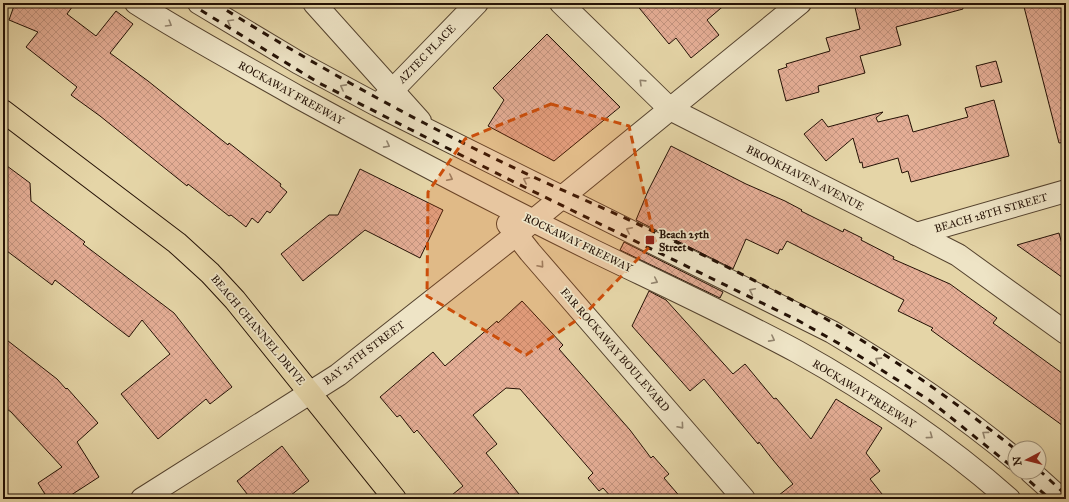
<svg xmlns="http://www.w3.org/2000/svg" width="1069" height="502" viewBox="0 0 1069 502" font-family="'IM FELL Great Primer',serif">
<defs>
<pattern id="building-cross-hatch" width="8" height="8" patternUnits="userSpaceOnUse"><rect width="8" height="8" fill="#e4ad95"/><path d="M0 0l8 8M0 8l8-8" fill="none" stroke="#c3947f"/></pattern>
</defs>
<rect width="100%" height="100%" fill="#e5d5a7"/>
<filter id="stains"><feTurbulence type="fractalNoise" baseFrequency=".005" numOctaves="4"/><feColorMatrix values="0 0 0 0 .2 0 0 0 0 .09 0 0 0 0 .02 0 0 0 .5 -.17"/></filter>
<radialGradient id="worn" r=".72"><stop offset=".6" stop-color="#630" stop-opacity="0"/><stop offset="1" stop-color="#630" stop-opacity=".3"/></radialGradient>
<g fill="url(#building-cross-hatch)" stroke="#241105">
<polygon points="15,3 75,3 67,14 96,36 116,11 133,24 110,53 148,81 228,145 229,143 281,184 280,186 287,192 270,213 267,211 258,223 252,218 246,227 231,215 229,216 188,184 187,186 100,116 71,95 77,87 26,47 38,32 9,20"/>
<polygon points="635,3 727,3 707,20 719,35 691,58 676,38 669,44"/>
<polygon points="854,3 962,3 963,9 896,27 901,45 860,56 865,73 818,86 819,92 786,101 778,70 787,67 786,64 830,51 826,38 860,29"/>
<polygon points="1023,3 1066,3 1066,142 1059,143"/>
<polygon points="547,34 620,107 554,161 488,126 504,100 493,88"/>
<polygon points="996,61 1002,82 981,87 976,66"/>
<polygon points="994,100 1009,156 911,182 908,171 902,173 898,158 863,168 862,162 860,163 853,138 826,161 804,134 822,119 828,127 883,112 876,118 878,122 908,115 913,132 968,117 965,108"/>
<polygon points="671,146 746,184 785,201 802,210 801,211 843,232 844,229 862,238 861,240 894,257 893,259 950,284 997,318 993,323 1066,376 1066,428 931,330 933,328 898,311 904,300 787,241 782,250 780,249 778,254 746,239 733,269 636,220 648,191"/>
<polygon points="3,163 30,183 31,201 85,242 83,244 174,313 232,387 210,404 206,399 158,439 121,394 170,354 142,320 129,337 55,280 52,285 3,248"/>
<polygon points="360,169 443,210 420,258 365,230 303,281 281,254 329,215 338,215"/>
<polygon points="1059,233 1066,259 1066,280 1017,245"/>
<polygon points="624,242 723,292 720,298 620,250"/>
<polygon points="649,291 666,300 733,374 745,364 774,399 776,398 811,439 836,399 882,428 866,453 880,471 870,479 886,499 774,499 793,484 773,460 759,442 758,444 704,379 690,391 632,326"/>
<polygon points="522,301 563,345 559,349 630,430 651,458 653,456 669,474 664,478 682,499 613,499 603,488 599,491 588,478 593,473 520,389 506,388 473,415 497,444 486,453 523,499 447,499 463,486 417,430 414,433 400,415 397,417 380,397 433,352 445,366 497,321 498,323"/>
<polygon points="3,337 57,379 66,389 67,388 98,423 77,442 99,477 65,499 48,499 38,483 62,467 11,412 3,406"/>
<polygon points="282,446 309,481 286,499 251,499 237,481"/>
</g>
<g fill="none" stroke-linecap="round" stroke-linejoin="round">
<defs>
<g id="minor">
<path d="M 136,3 C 189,37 244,66 298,97 C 395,150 494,202 594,251 C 662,284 731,316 798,352 C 870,392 947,444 1009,499"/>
<path d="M 199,3 L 299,63 L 377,105 L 832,332 C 896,370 958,411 1015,459"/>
<polyline points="314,3 420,121"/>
<polyline points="561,3 670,109 958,255 1066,333"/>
<polyline points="382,101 477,3"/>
<polyline points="508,224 530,252 744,499"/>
<polyline points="916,234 1066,191"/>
<polyline points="1031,472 1061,499"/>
<polyline points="142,499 338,375 517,234 800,3"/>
</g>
<polyline id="major" points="3,111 177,243 210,273 235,300 395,499"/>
</defs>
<use href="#minor" stroke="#54422e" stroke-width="24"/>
<use href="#major" stroke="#241105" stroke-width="24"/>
<use href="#minor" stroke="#eee4c6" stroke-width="22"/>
<use href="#major" stroke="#e5d5a7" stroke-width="22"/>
<g stroke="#241105" stroke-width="3" stroke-dasharray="7 7" stroke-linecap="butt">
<polyline points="189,3 319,83 516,183 799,321 845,347 929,400 1015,469"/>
<path d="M 215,3 C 309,62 406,116 506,164 C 551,186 598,205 644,227 C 687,247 730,268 773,290 C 859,334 939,389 1015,449"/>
<polyline points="1039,470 1066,495"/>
<polyline points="1019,472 1050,499"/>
</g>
</g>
<defs><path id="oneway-chevron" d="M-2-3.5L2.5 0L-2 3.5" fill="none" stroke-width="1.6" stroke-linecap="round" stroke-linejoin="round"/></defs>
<g stroke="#93856f">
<use href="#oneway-chevron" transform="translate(230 22) rotate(-149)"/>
<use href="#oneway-chevron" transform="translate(169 24) rotate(31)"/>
<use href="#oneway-chevron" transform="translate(642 82) rotate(-136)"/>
<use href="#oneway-chevron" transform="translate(343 87) rotate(-152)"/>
<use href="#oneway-chevron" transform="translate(387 145) rotate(28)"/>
<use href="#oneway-chevron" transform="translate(450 178) rotate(27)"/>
<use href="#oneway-chevron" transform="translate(526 180) rotate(-153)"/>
<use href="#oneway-chevron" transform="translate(629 230) rotate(-154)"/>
<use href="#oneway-chevron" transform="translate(541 265) rotate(49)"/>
<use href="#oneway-chevron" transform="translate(655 281) rotate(26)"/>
<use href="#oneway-chevron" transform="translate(752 291) rotate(-154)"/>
<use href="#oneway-chevron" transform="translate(772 339) rotate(28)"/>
<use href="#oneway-chevron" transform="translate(878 360) rotate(-147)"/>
<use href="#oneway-chevron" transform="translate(681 426) rotate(49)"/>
<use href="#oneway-chevron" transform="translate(985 434) rotate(-143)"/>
<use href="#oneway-chevron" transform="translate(930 436) rotate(36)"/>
</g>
<path fill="#cb4e0b" fill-opacity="0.2" stroke="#cb4e0b" stroke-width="3" stroke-dasharray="8 5" stroke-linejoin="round" d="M 551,104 L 629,126 L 655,241 L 584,315 L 526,355 L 427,296 L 428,192 L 465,139 Z"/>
<rect fill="#8f2418" stroke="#eee4c6" stroke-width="1.5" x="645" y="235" width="10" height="10" rx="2"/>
<g text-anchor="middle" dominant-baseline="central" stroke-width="3.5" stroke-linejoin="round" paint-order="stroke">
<g font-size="11" fill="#241105" stroke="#eee4c6">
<text transform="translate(427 54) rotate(-46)">AZTEC PLACE</text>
<text transform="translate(291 93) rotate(29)">ROCKAWAY FREEWAY</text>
<text transform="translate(805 178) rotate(27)">BROOKHAVEN AVENUE</text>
<text transform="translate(991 213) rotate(-16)">BEACH 28TH STREET</text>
<text transform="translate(578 243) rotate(26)">ROCKAWAY FREEWAY</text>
<text transform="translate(258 330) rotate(50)">BEACH CHANNEL DRIVE</text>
<text transform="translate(615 350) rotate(49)">FAR ROCKAWAY BOULEVARD</text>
<text transform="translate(364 353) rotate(-37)">BAY 25TH STREET</text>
<text transform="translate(864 394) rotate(32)">ROCKAWAY FREEWAY</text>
</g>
<g font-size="11" font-weight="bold" fill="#241105" stroke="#eee4c6" text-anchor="start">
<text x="659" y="234">Beach 25th<tspan x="659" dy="13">Street</tspan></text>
</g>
</g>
<rect width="1069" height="502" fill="none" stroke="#e5d5a7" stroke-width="16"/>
<rect x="4" y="4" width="1061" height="494" fill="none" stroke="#241105" stroke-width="2"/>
<rect x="8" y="8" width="1053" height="486" fill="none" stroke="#241105"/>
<g transform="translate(1027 460) rotate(263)"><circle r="19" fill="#eee4c6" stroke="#9d9079"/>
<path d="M0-3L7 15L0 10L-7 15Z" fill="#8f2418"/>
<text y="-6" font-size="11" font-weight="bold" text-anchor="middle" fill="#241105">N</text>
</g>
<rect width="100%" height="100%" filter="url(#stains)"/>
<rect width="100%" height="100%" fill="url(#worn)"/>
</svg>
